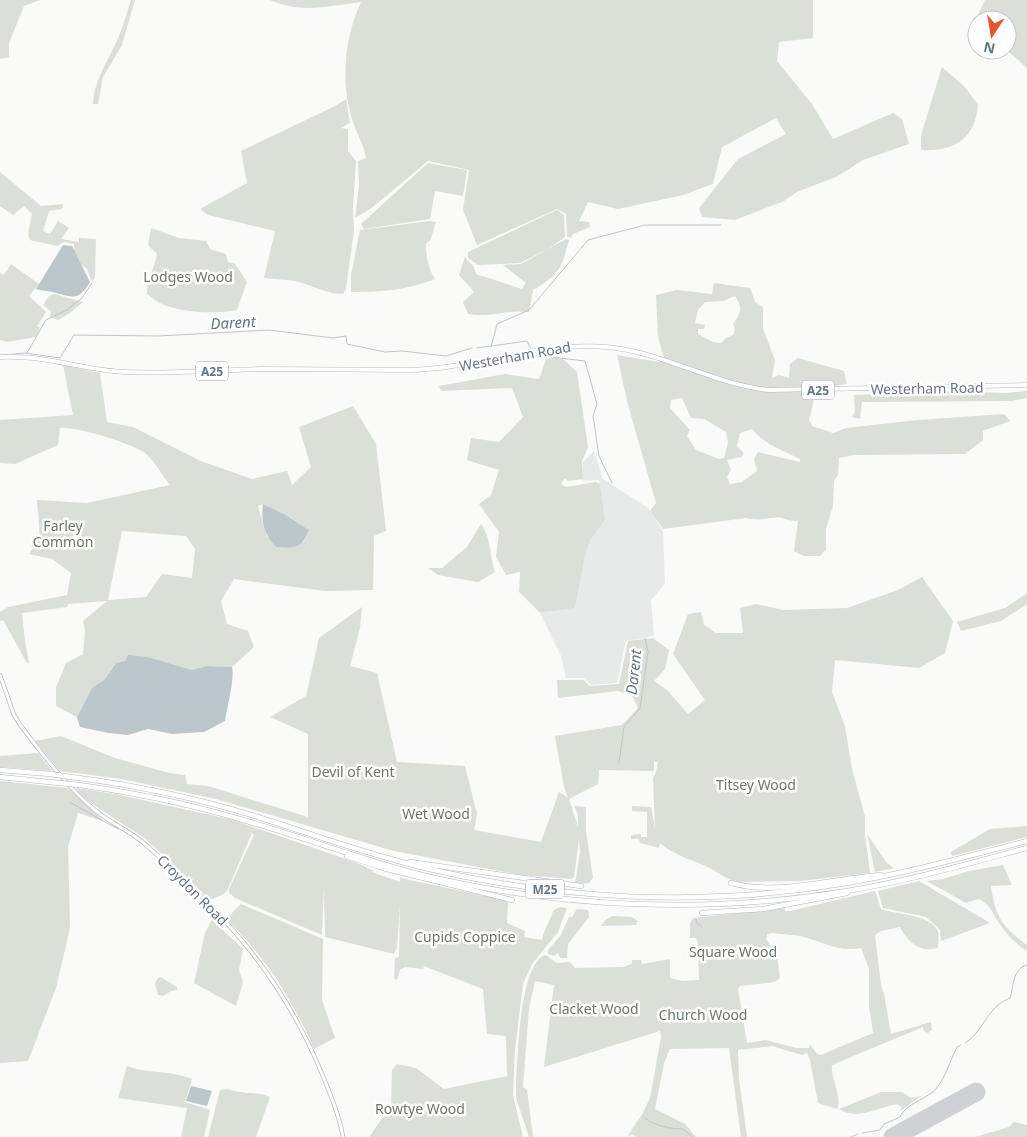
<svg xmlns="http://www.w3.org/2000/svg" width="1027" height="1137" viewBox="0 0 1027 1137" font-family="'Noto Sans',sans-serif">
<rect width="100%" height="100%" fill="#fafaf8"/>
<polygon fill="#e8e9e9" points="594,451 603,479 648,508 663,531 665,584 651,600 654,636 626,641 617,683 591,685 584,678 566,678 561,656 540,613 575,608 585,556 590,540 605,520 599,480 583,481 583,462"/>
<g fill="#dadfd7" fill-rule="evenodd">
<polygon points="0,0 40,0 24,6 9,43 9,57 0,59"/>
<path d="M 131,0 L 135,0 L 122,45 L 103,77 L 98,104 L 93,104 C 94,82 104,68 113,49 C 121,33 126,17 131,0 Z"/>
<path d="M 270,0 L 813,0 L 813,38 L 779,42 L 777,61 L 812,104 L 833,139 L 893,113 L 902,119 L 909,144 L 863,160 L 838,176 L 797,192 L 784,201 L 735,220 L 702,217 L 699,208 L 738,159 L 786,134 L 776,118 L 722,147 L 713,184 L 683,195 L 618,209 L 588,202 L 579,221 L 589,222 L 590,227 L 573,234 L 571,238 L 567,236 L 566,214 L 557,209 L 477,245 L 463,210 L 469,170 L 428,161 L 373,207 L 355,218 L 359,185 L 358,161 L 366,158 C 364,145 357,134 353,122 C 340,83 344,39 361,2 C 328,6 302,14 270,0 Z"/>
<polygon points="985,0 1027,0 1027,68 1007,50 1007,20 977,20 977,23 975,21"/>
<path d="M 942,67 L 965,87 L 978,105 C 975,139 954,152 921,150 L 921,135 Z"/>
<polygon points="346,99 350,123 341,128 348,129 348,151 356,161 353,208 354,230 346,289 343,294 331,293 296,281 264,278 275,231 208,215 200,209 247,183 241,151 335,106"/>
<polygon points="428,163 467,170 463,196 435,191 430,219 364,229 361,224"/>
<polygon points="0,172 41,206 63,204 62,209 49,211 43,231 50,234 58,221 69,228 61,239 79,242 79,238 96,239 95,277 92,282 87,269 74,258 74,244 64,242 57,246 30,240 28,234 32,214 24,206 13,215 0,206"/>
<polygon points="557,210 564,215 565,237 548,249 520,263 478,265 468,258 468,252"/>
<path d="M 429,221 L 436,222 L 430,241 L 426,243 C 425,254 429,270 435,279 C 407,290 381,292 351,292 L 351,275 L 360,230 Z"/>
<path d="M 151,228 L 179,238 L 206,241 L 210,249 L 226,254 L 228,262 L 235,264 L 247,282 L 237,310 C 217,314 188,313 167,306 C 160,304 153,298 147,294 C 147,276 154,272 157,254 L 148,245 Z"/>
<path d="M 566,239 L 569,240 C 561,269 560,274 533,290 L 529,312 C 508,309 489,318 468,314 L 463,302 L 474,292 L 459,275 L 465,257 L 474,267 L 476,274 L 522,289 L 526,283 L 503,265 L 521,264 Z"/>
<polygon points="11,264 39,284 29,296 46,312 37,326 40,328 36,337 7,342 0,340 0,273 4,275"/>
<path d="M 714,283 L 750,288 L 755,302 L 763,307 L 763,329 L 775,360 L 772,378 L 779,375 L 789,378 L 790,364 L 798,358 L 844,371 L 847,384 L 833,386 L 834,394 L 815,396 L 809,420 L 812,426 L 833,433 L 846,428 L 918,420 L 1004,414 L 1010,421 L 983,431 L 983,440 L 965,454 L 854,455 L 839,458 L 838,475 L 834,481 L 833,506 L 826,529 L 826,549 L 820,556 L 803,556 L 794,551 L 798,521 C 791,521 788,520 782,518 C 770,516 762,522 746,518 L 663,529 L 650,511 L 656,503 L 627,401 L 617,355 L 659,362 L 664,358 L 658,337 L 656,295 L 677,290 L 712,294 ZM 735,296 C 743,307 741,314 733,324 L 735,329 L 733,335 L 726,338 L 721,343 L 713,342 L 698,334 L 698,329 L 704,329 L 705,325 L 695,323 L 698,310 L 705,302 L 723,301 ZM 682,398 L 691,418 L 704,419 L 726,432 L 728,442 L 724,458 L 719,459 L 696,450 L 687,436 L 690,430 L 670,408 L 671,400 ZM 752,429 C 765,445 782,450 800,459 L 800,462 L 758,452 L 754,459 L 757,471 L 742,482 L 730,484 L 727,477 L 731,470 L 727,460 L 742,457 L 744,453 L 737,446 L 740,433 Z"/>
<polygon points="54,294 83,302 70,313 58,320 50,317 51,311 43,305 49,296"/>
<polygon points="547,357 562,358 577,372 588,447 582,461 583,479 568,481 565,478 561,484 566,487 596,482 600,484 605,520 590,540 585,556 575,608 540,613 519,592 520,572 506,575 496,557 499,532 479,504 491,495 499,470 467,460 471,438 499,442 523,417 512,388 441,391 439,386 505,374 539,379"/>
<path d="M 63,365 L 100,373 L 107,422 L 133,427 L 201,461 L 252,479 L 287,471 L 293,487 L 293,484 L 311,467 L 299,427 L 353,406 L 376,444 L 386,531 L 374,536 L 373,590 L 325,591 L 234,579 L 221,601 L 227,624 L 248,631 L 254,647 L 232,667 L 206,666 L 192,670 L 148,657 L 116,663 L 105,679 L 92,688 L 77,717 L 56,706 L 56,687 L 66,663 L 83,654 L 85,631 L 83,621 L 107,601 L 68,604 L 67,607 L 22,613 L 25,642 L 29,662 L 27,663 L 3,620 L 0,621 L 0,612 L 8,607 L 67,595 L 71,573 L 52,559 L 29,554 L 40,538 L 37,500 L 87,503 L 170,485 C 162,476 155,461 146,454 C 134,444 75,426 60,428 L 58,445 L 15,464 L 0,463 L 0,420 L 73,415 ZM 263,504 L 284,514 L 309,530 L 304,542 L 267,537 L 258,506 ZM 122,531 L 186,536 L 195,549 L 192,578 L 162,574 L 146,597 L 108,600 Z"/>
<polygon points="953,391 1005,393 1027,391 1027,398 1012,401 862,402 860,419 852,417 855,411 854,395"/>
<path d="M 481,524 C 492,540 489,554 495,572 L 478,582 L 438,575 L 428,568 L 442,568 L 467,547 Z"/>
<path d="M 922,577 L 953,621 L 945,653 L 919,668 L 835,660 L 832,692 L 845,726 L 852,769 L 865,817 L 865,835 L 870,873 L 800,881 L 739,882 C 728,880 720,874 710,868 C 694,860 674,856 660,843 L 659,848 L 640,843 L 639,839 L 631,839 L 631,835 L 641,834 L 641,837 L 647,837 L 647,812 L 632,811 L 632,806 L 651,807 L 655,829 L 653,778 L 656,772 L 658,762 L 654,762 L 654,771 L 599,770 L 598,784 L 569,799 L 578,827 L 578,814 L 574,806 L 586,807 L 586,831 L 593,878 L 589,883 L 575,884 L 580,852 L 579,839 L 574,877 L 571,879 L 521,875 L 394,851 L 216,799 L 122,779 L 60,771 L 35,741 L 61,736 L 115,758 L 169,773 L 185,775 L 187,784 L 208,786 L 308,817 L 308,734 L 270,717 L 306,696 L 319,638 L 362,607 L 360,628 L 350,666 L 377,673 L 397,762 L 465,766 L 477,814 L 474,830 L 541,842 L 559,792 L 568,798 L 564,787 L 555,736 L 622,725 L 638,708 L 632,695 L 618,691 L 558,698 L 557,680 L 583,680 L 590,686 L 619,684 L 628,641 L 653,638 L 669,650 L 665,669 L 654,681 L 667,690 L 688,714 L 705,700 L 673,654 L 688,614 L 701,612 L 704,625 L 716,633 L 743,633 L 740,608 L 756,604 L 783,610 L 847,608 L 898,590 Z"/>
<polygon points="1027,593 1027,604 1001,621 961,631 957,622 1005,608"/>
<polygon points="38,753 52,771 0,767 0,756"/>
<polygon points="0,781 68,788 102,819 102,821 78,813 68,847 70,928 56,988 28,1061 0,1063"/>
<path d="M 77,788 L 120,795 L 233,820 L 360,864 L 374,871 L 372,872 L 400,882 L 400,878 L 505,900 L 508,903 L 507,923 L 525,931 L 524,937 L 542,940 C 544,929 550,922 553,911 L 559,907 L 567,908 L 558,932 L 532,964 L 523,984 L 515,1050 L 513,1095 L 523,1137 L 369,1137 L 391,1106 L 392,1070 L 397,1064 L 416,1068 L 444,1089 L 507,1076 L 506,1036 L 487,1034 L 483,989 L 424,966 L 423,969 L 405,967 L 400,970 L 397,980 L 394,978 L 395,958 L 399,957 L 400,905 L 397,947 L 394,954 L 325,937 L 324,886 L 322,935 L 235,898 L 229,893 L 229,889 L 254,835 L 252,833 L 227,891 L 222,895 L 210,900 L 146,839 L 91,803 L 78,792 Z"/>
<polygon points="1027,826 1027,837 952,856 951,852 990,829"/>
<polygon points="867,834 887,863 894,868 875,872"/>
<path d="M 1003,865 L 1012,885 L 991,886 C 995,916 1002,927 1027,945 L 1027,951 C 1016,944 1006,934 999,923 C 992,913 991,905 979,899 L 966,903 L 927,881 L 943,879 L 969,871 Z"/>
<polygon points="919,881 990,923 941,941 940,930 926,917 883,908 878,891"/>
<path d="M 875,891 L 881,909 C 896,915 932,914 938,932 C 939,937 938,943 938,948 C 921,953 908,943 900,927 L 881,931 L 875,935 L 881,985 L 884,994 L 891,1034 L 931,1022 L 932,1030 L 928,1033 L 924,1031 L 923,1027 L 832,1065 C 830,1078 843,1097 837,1109 L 818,1103 L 810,1060 L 807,1053 L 802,1055 L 772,1046 L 738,1050 L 739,1079 L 747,1137 L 741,1137 L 729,1048 L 670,1049 L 664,1063 L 655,1109 L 685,1124 L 696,1137 L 636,1137 L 632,1134 L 627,1137 L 643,1113 L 650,1098 L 661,1037 L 660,1031 L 544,1067 L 554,985 L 535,981 L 529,1008 L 523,1087 L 527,1090 L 533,1137 L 529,1137 L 516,1098 L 516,1083 C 518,1058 519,962 546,955 C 559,965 554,963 570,962 L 575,968 L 623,967 L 632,964 L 632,960 L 641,960 L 642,964 L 670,959 L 670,978 L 682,981 L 699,980 L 698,943 L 696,938 L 690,938 L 690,924 L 693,918 L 785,908 L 785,911 L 790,911 ZM 773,933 C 783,935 794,934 804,937 C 826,943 837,952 861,948 L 869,969 L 869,1006 L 873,1033 L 821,1055 L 817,1054 L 810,1044 L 809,1048 L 796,1048 L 766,1040 L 747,1043 L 738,989 L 740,986 L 775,982 L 780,978 L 777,955 L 766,939 L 767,934 Z"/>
<path d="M 241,904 L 323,939 L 322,1000 L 335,1038 L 314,1049 C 293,1000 265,956 226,919 Z"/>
<polygon points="577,909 588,910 589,917 568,944 567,958 560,958 558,953 554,956 548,954 548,950 561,935 569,917 572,917"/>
<polygon points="613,916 632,917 639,922 637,922 636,925 601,926 606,919"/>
<polygon points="212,920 243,949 239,970 243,982 236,1006 194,983 205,933"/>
<polygon points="161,977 177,987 177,990 171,991 163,996 158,995 155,984 157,979"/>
<path d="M 127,1066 C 147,1074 171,1070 192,1079 L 185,1102 L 210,1110 L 204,1137 L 181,1137 L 187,1108 L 118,1098 Z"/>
<path d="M 228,1089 C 243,1095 259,1091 270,1097 L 256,1137 L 208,1137 L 220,1090 Z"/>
<polygon points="975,1089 980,1091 979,1096 904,1137 886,1137"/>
<path d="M 881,1092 L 902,1092 L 911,1098 L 921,1096 L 900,1111 L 902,1107 L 897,1104 C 879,1107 857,1121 839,1109 Z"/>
<polygon points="1014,1122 1027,1125 1027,1137 975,1137 1009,1127"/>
</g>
<g fill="#bbc7cb">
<path d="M 63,245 L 72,246 L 90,282 C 79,300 75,298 56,293 C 50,291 43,291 36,289 Z"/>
<path d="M 263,504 L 284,514 L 309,530 C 302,549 295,548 276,547 C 264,534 261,523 263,504 Z"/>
<path d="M 128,655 L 148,657 L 192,670 L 206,666 L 232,667 C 235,678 227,707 225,721 L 204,732 L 172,734 L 148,729 L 128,735 L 108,733 L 80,727 L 77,717 L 92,688 L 105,679 L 116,663 L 125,661 Z"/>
<polygon points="191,1086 212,1091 207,1106 186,1101"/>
</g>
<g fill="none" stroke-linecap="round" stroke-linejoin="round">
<g stroke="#bbc7cb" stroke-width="1">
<polyline points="491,347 497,324 529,310 588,240 645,225 721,225"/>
<polyline points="477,348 527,341 534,355 585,361 597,404 593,416 599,456 612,483"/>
<polyline points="27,353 46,320 67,310 82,298 92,283"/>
<polyline points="4,355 25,353 60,358 74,335 158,336 269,330 333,338 346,336 347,344 385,352 402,351 446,356 472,348"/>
<polyline points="619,763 624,727 640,708 648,652 645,638"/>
<polyline points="71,803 118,829"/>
<polyline points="696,919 697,923 702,927"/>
<path d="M 965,1043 C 983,1033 987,1006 1010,998 C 1014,986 1012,969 1027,965"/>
<path d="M 645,1118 C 654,1126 672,1129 683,1129 L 693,1137"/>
<path d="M 862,1133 L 880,1130 L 884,1124 L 900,1117 C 905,1106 919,1101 930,1094 C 944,1085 949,1062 957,1047 L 961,1045"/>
<polyline points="851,1137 858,1134"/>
</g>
<polyline stroke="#ced2d4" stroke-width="19" points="893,1137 976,1092"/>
<defs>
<path id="secondary" d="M 0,675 L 14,715 L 21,726 C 43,755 68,788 96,811 C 112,824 131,831 146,845 C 223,912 280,974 320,1069 C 329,1091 339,1114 343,1137"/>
<path id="primary" d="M 0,357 C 42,354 82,370 124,372 C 171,374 218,370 265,369 C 313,369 361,370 409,370 C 476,369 539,341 607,347 C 663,352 712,384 769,390 L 1027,385"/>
<g id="motorway">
<polyline points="0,770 50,774"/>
<polyline points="0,777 59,783"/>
<path d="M 71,777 C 135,785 197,798 258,817 C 311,834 363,853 417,866 C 555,900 701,907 841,884 C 904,874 965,857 1027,841"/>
<path d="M 79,785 C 137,793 194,805 250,822 C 308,839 364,860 422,875 C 561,908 707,914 847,891 C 908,881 967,864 1027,848"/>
<polyline points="347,856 383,868 512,900"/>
<polyline points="410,862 581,886"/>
<path d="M 731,883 C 777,896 835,878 881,875"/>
<polyline points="702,913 763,909 847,893"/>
</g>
</defs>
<use href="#secondary" stroke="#b3babf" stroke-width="4.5"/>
<use href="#primary" stroke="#b5babe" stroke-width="5"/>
<use href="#motorway" stroke="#b4b9bd" stroke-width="5.5"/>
<use href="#secondary" stroke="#fff" stroke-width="3"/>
<use href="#primary" stroke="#fff" stroke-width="4"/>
<use href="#motorway" stroke="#fff" stroke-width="4.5"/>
<defs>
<g id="motorway-bridge">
<polyline points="50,774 71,777"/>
<polyline points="59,783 79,785"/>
</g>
</defs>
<use href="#motorway-bridge" stroke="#b4b9bd" stroke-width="5.5" stroke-linecap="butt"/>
<use href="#motorway-bridge" stroke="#fff" stroke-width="4.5"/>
</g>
<g text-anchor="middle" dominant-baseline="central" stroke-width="5" stroke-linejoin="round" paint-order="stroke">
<g fill="#fff" stroke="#939fa8" stroke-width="1">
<rect x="196" y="361.5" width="32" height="19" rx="4"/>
<rect x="802" y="380.5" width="32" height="19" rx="4"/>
<rect x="526" y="879.5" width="38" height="19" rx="4"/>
</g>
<g font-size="12" font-weight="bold" fill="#657683">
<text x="212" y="371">A25</text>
<text x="818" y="390">A25</text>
<text x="545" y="889">M25</text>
</g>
<g font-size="14" fill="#687a64" stroke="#fff">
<text x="188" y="276">Lodges Wood</text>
<text x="63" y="525">Farley<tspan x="63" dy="16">Common</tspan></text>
<text x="353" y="771">Devil of Kent</text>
<text x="756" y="784">Titsey Wood</text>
<text x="436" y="813">Wet Wood</text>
<text x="465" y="936">Cupids Coppice</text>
<text x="733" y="951">Square Wood</text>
<text x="594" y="1008">Clacket Wood</text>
<text x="703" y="1014">Church Wood</text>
<text x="420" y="1108">Rowtye Wood</text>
</g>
<g font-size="14" fill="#657683" stroke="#fff">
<text transform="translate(515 356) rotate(-10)">Westerham Road</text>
<text transform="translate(927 388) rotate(-1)">Westerham Road</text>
<text transform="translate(193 890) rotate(45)">Croydon Road</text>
</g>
<g font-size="15" font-style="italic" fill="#60757c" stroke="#fff">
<text transform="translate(233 322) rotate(-3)">Darent</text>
<text transform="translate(633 672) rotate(-84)">Darent</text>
</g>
</g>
<g transform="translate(992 35) rotate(192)"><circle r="24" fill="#ffffff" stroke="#c1c8cd"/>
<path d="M0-4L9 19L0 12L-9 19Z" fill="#e4572e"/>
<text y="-8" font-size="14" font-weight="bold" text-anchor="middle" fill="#657683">N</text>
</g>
</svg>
